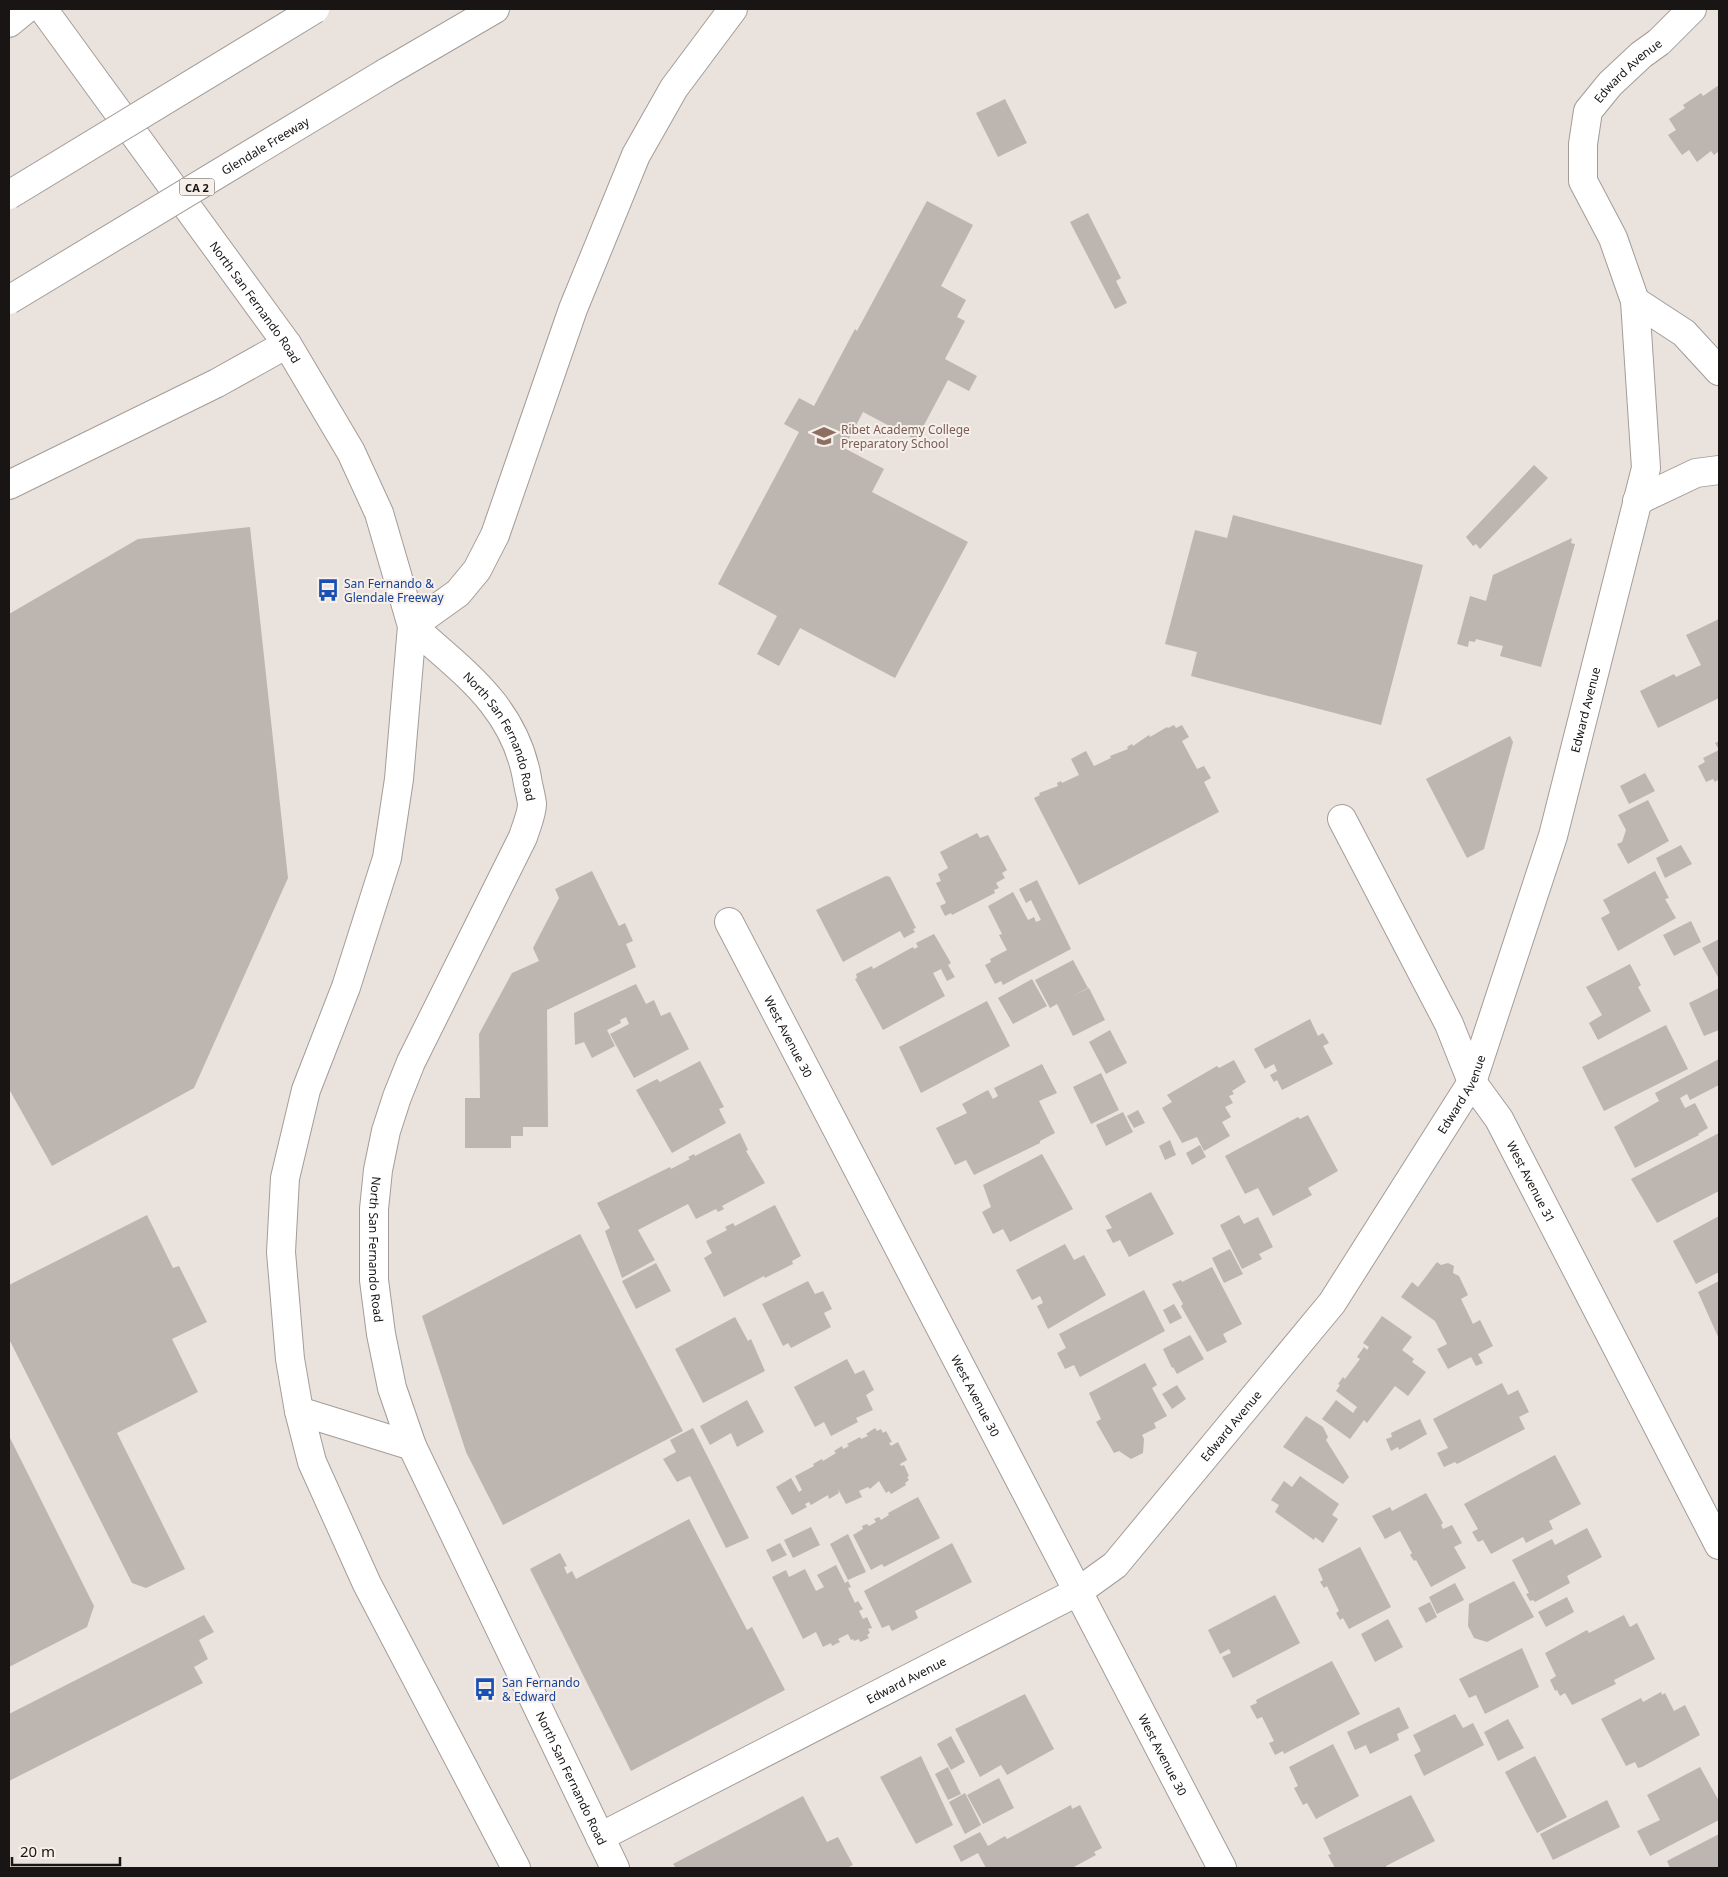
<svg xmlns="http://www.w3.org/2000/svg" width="1728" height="1877" viewBox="0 0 1728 1877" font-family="'Noto Sans',sans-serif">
<rect width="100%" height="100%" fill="#eae2dd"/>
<g fill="#bcb5b0">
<polygon points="1719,85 1719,151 1714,155 1711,151 1697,162 1689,150 1682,155 1668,135 1676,130 1669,119 1685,108 1683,105 1701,93 1703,96"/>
<polygon points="1005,99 1027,143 998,157 976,113"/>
<polygon points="927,201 973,225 941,286 966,300 957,317 965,321 945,359 977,376 969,391 948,380 916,440 863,412 844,448 884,469 872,492 968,542 895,678 800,628 779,666 757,654 777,616 718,584 799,432 784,424 799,398 814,406 855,329 857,331"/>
<polygon points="1088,213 1121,278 1116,281 1127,303 1115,309 1070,222"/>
<polygon points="1534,465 1548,478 1480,549 1476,544 1473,546 1466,537"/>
<polygon points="1233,515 1423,565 1381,725 1191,676 1197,652 1165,644 1195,530 1227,538"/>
<polygon points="250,527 288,878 194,1088 52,1166 9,1089 9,614 138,539"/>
<polygon points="1572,538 1571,543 1575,544 1541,667 1500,656 1503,646 1476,639 1475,642 1469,641 1468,647 1457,644 1470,596 1486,601 1493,575"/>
<polygon points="1719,619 1719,698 1658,728 1640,691 1674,674 1676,677 1701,665 1686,635"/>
<polygon points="1174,725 1176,728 1182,725 1189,737 1182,741 1197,769 1204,766 1211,778 1204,782 1219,812 1079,885 1034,798 1040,795 1039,793 1058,786 1057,783 1061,781 1062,783 1079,775 1071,759 1086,751 1094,766 1111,758 1110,756 1128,749 1127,747 1132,744 1133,746 1149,735 1150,737 1167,727 1168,728"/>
<polygon points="1510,736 1513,742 1484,849 1467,858 1426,779"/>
<polygon points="1719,741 1719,779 1715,782 1713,779 1706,782 1698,766 1705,762 1703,758 1719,750 1715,743"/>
<polygon points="1645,773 1655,791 1629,804 1620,786"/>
<polygon points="1648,800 1669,841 1628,864 1617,844 1622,842 1626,830 1618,815"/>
<polygon points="977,833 980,838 988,835 1007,870 1002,873 1005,878 996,883 999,888 994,890 995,893 952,915 951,913 945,916 940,906 946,903 936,883 941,881 938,874 948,868 940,852"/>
<polygon points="1681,845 1692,864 1665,878 1656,858"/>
<polygon points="592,871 619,926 625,923 633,941 626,944 636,967 547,1010 548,1127 523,1127 523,1136 511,1136 511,1148 465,1148 465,1098 480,1098 479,1034 512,973 539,961 533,948 559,898 555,889"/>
<polygon points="1655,871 1669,898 1665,899 1676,918 1618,951 1601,918 1610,913 1603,900"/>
<polygon points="886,876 890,877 916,928 913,929 915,932 904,938 900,931 843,962 816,910"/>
<polygon points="1037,880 1071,949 1003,985 1001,981 995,984 985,965 991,962 990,959 1007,950 999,935 1002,934 988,906 1013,892 1028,920 1034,917 1036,922 1041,920 1031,900 1026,903 1019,889"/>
<polygon points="1691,921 1701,942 1674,956 1663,935"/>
<polygon points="934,934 951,963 948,965 955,977 947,981 941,969 933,973 945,996 883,1030 855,979 857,978 856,974 872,966 873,969 913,947 914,949 918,947 916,943"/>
<polygon points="1719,939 1719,979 1702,948"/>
<polygon points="1073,960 1088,988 1069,998 1089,988 1105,1020 1073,1036 1057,1004 1050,1008 1035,980"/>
<polygon points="1630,964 1641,985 1638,987 1651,1011 1598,1040 1589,1023 1602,1015 1586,987"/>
<polygon points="1032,979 1047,1006 1013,1024 998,998"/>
<polygon points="636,984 646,1004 654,1000 661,1016 670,1012 689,1049 634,1078 610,1034 629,1024 626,1017 620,1020 621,1023 607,1030 615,1046 592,1058 584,1042 575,1045 574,1013"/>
<polygon points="1719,988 1719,1030 1704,1036 1689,1003"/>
<polygon points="987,1001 1010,1046 921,1093 899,1047"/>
<polygon points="1310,1019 1318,1036 1323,1033 1329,1043 1323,1046 1333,1064 1282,1090 1277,1080 1274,1082 1270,1075 1277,1071 1274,1064 1265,1069 1254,1049"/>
<polygon points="1666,1025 1688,1069 1604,1111 1582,1067"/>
<polygon points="1110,1030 1127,1063 1106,1074 1089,1042"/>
<polygon points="1719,1059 1719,1085 1690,1100 1687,1094 1680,1098 1685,1108 1695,1103 1708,1128 1698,1134 1699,1135 1635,1168 1614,1127 1659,1101 1655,1093"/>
<polygon points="1234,1060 1246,1082 1232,1091 1234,1094 1229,1096 1233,1103 1225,1107 1231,1117 1222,1122 1230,1136 1204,1151 1197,1137 1182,1143 1162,1108 1172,1102 1167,1095 1217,1066 1219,1068"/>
<polygon points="700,1061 724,1107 719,1109 726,1123 672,1153 636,1090 657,1079 660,1082"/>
<polygon points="1042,1064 1057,1093 1039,1101 1055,1133 1040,1141 1040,1143 974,1175 966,1160 955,1165 936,1128 967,1113 962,1104 988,1090 993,1099 998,1096 994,1088"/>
<polygon points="1101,1073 1119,1110 1091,1124 1073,1087"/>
<polygon points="1138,1110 1145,1123 1134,1128 1127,1116"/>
<polygon points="1123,1112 1133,1132 1106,1146 1096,1125"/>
<polygon points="1308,1115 1338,1171 1308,1188 1312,1195 1273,1216 1258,1188 1245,1194 1225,1156 1298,1117 1300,1119"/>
<polygon points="740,1133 748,1150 746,1151 765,1183 722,1206 724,1209 718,1212 716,1209 696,1219 688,1204 638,1230 655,1260 622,1278 605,1231 610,1228 597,1203 670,1167 671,1169 690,1159 688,1157 694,1154 695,1156"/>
<polygon points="1719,1133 1719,1191 1657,1223 1631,1179"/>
<polygon points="1170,1140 1176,1155 1165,1160 1159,1146"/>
<polygon points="1200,1145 1206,1157 1192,1165 1186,1153"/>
<polygon points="1042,1154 1073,1209 1010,1242 1003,1229 993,1234 982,1212 991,1207 983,1185"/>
<polygon points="1151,1192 1174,1234 1129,1257 1120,1240 1113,1243 1106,1230 1112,1228 1105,1216"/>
<polygon points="775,1205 801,1256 792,1261 793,1264 765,1278 764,1276 724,1297 704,1258 712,1253 706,1241 727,1230 725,1227 733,1223 735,1226"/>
<polygon points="147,1215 173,1268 179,1266 207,1322 172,1339 198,1392 117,1433 185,1569 146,1588 132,1583 9,1339 9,1285"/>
<polygon points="1239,1215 1244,1224 1258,1217 1273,1247 1259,1254 1262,1259 1242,1269 1220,1225"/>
<polygon points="1719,1216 1719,1272 1696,1284 1673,1241"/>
<polygon points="580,1234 683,1431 503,1525 466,1452 422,1316"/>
<polygon points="1065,1244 1074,1260 1084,1255 1106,1295 1048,1329 1037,1306 1043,1303 1040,1296 1032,1300 1016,1270"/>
<polygon points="1230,1249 1243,1274 1224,1283 1212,1258"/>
<polygon points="1437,1262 1441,1265 1448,1263 1454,1266 1453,1273 1459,1276 1468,1295 1461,1299 1473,1324 1480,1320 1493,1346 1478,1354 1483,1363 1476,1366 1471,1357 1448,1369 1437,1349 1447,1344 1435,1321 1401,1297 1412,1282 1418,1287"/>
<polygon points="656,1263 671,1291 636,1309 622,1281"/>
<polygon points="1212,1267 1242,1324 1223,1334 1227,1342 1207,1352 1181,1306 1183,1304 1172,1284 1181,1280 1182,1282"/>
<polygon points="808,1281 815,1294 823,1291 832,1309 824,1313 831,1327 791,1348 788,1343 783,1346 762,1304"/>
<polygon points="1719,1281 1719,1339 1698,1292"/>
<polygon points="1144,1290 1165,1331 1080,1377 1074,1365 1065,1369 1057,1353 1066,1348 1059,1334"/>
<polygon points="1174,1304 1182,1318 1170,1324 1163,1310"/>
<polygon points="1382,1316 1412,1337 1402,1350 1414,1359 1412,1362 1426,1372 1408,1396 1395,1386 1367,1423 1364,1420 1350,1439 1322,1419 1336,1400 1353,1413 1357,1407 1336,1391 1340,1385 1338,1384 1343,1377 1345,1379 1360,1359 1357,1357 1364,1347 1367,1350 1369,1347 1363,1343"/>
<polygon points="735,1317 748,1341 751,1339 765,1371 703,1403 675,1349"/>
<polygon points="1190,1335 1204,1359 1177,1374 1173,1367 1172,1368 1163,1349"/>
<polygon points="847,1359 855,1374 864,1370 874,1390 866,1395 873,1410 856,1418 858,1422 831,1436 824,1422 815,1427 794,1387"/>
<polygon points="1145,1363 1157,1385 1152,1388 1167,1416 1154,1423 1156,1428 1142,1435 1144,1439 1143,1453 1131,1459 1119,1451 1114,1453 1096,1422 1101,1419 1089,1393"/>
<polygon points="1502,1383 1508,1395 1518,1390 1529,1412 1519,1417 1525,1429 1457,1464 1455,1462 1444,1467 1437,1453 1448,1448 1433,1419"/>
<polygon points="1177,1385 1186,1399 1172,1409 1162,1394"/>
<polygon points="747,1400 764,1432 737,1447 731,1433 710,1445 700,1426"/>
<polygon points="1306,1416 1323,1427 1328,1437 1326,1440 1349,1477 1343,1484 1283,1447"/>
<polygon points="1420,1419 1427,1434 1399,1450 1398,1447 1391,1451 1386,1439 1392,1437 1391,1433"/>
<polygon points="693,1428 749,1538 726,1548 690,1476 677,1482 663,1459 676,1452 670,1440"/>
<polygon points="875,1428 877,1431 881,1429 883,1433 886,1431 892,1442 889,1443 891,1446 898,1442 907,1460 900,1464 901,1466 904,1465 909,1476 907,1477 909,1480 905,1483 906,1485 891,1494 889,1491 886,1493 879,1481 870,1489 868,1487 859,1491 862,1497 846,1504 838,1489 839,1493 829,1499 828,1495 811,1505 809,1502 805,1504 807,1507 792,1515 776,1487 791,1478 799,1492 802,1490 795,1476 814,1466 813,1464 822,1459 823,1461 836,1453 834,1451 842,1446 843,1449 849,1446 847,1444 860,1437 861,1439 868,1436 866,1434"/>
<polygon points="9,1436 94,1606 87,1627 9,1667"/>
<polygon points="1555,1455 1581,1504 1549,1521 1553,1529 1526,1543 1523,1537 1491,1554 1483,1540 1478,1542 1472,1532 1478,1529 1464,1504"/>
<polygon points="1300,1476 1339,1504 1332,1515 1338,1519 1323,1543 1315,1537 1314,1540 1275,1512 1279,1505 1271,1500 1284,1481 1292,1487"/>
<polygon points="1426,1493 1443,1523 1441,1525 1443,1529 1452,1525 1462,1543 1454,1547 1466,1568 1431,1587 1416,1560 1414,1561 1410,1555 1412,1553 1400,1531 1385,1539 1372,1516 1390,1507 1392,1511"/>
<polygon points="918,1497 940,1538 884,1567 882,1564 871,1570 853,1535 863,1529 862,1526 867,1524 869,1526 876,1522 874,1519 879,1517 881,1520 889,1515 888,1513"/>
<polygon points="689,1519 747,1630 752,1627 785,1690 631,1771 530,1569 560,1553 567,1566 564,1567 567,1574 572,1571 576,1579"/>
<polygon points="811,1527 820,1545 793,1558 784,1540"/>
<polygon points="1587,1528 1602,1557 1567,1576 1570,1583 1535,1602 1533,1600 1530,1601 1526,1594 1529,1593 1512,1560 1552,1539 1555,1545"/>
<polygon points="848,1534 866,1572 848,1580 830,1544"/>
<polygon points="780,1543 787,1555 772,1562 766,1550"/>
<polygon points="952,1543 972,1582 915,1611 918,1618 892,1631 889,1625 882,1628 864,1591"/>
<polygon points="1360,1547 1391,1607 1349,1629 1343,1618 1340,1620 1336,1613 1339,1611 1327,1586 1324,1588 1320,1582 1323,1580 1318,1569"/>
<polygon points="836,1565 845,1583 848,1581 851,1587 848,1588 855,1603 858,1601 863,1609 859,1611 863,1619 867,1617 872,1628 868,1629 870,1633 867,1635 869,1638 860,1642 859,1639 854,1641 853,1639 851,1640 848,1634 838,1639 840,1642 832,1646 831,1643 823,1647 816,1632 803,1639 772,1577 786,1570 789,1577 805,1569 816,1591 824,1587 817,1575"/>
<polygon points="1514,1581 1534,1617 1487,1642 1474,1638 1468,1626 1469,1604"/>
<polygon points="1455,1583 1464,1600 1437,1614 1429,1597"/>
<polygon points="1275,1595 1300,1643 1233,1678 1222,1657 1231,1653 1229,1649 1220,1654 1208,1630"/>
<polygon points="1567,1597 1574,1612 1546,1627 1538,1612"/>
<polygon points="1430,1602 1437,1617 1426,1623 1418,1608"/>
<polygon points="204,1615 214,1632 199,1640 208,1659 194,1667 203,1683 9,1781 9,1714"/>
<polygon points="1624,1615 1630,1627 1637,1623 1655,1659 1614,1680 1616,1684 1572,1705 1565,1693 1560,1696 1557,1690 1555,1691 1550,1680 1556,1676 1545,1653 1587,1630 1589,1633"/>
<polygon points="1388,1619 1403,1647 1375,1662 1361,1634"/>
<polygon points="1522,1648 1539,1687 1485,1714 1476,1695 1469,1698 1459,1679"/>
<polygon points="1332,1661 1360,1714 1284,1754 1283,1751 1275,1755 1269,1743 1274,1741 1262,1717 1257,1719 1250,1706 1257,1703 1256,1700"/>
<polygon points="1661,1692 1662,1695 1665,1693 1674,1711 1685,1705 1700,1735 1642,1767 1638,1768 1635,1762 1626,1766 1601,1719 1641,1698 1643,1702"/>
<polygon points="1025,1694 1054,1749 1007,1775 1001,1765 980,1777 955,1729"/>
<polygon points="1399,1707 1409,1728 1397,1734 1399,1740 1370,1754 1366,1745 1355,1750 1347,1732"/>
<polygon points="1455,1714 1463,1728 1473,1723 1484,1745 1424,1776 1414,1755 1421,1751 1413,1735"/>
<polygon points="1508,1719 1524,1748 1498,1761 1484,1732"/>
<polygon points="951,1736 965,1762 951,1770 937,1744"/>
<polygon points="1333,1744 1359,1796 1316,1819 1307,1803 1303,1805 1294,1788 1298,1786 1289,1767"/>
<polygon points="921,1756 953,1825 916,1844 880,1777"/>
<polygon points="1535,1756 1567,1817 1537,1833 1505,1772"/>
<polygon points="948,1767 961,1794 948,1800 935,1774"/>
<polygon points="1700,1767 1719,1801 1719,1820 1650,1856 1637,1831 1660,1820 1647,1795"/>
<polygon points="999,1778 1014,1808 983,1824 967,1795"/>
<polygon points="965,1793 981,1825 965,1834 949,1802"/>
<polygon points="1411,1795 1435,1841 1386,1866 1387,1868 1335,1868 1328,1855 1331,1854 1323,1838"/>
<polygon points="803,1796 827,1842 838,1837 853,1865 847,1868 676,1868 673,1864"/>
<polygon points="1607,1800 1620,1827 1553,1860 1540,1834"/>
<polygon points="1071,1805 1072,1809 1080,1805 1102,1848 1094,1852 1096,1855 1072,1868 986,1868 978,1853 961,1862 953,1846 980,1832 988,1846 1005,1836 1007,1839"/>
<polygon points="1719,1834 1719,1868 1670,1868 1667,1861"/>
</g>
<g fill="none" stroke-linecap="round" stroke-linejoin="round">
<defs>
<g id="minor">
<polyline points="1635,301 1684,333 1719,371"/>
<polyline points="1637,501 1696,473 1719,470"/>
<path id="s1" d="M 412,626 C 463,672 514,706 527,778 C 528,786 531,795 532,804 C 532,814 526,827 523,837 L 411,1062 L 397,1097 L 386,1131 L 378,1170 L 374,1209 L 374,1280 L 381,1334 L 392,1388 L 412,1446 L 615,1868"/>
<path id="s2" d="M 1342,819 L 1449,1024 L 1472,1082 L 1499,1119 L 1719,1545"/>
<path id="s3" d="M 729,922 L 1222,1868"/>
<path id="s4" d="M 600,1837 L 1079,1591 L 1115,1565 L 1332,1303 L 1472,1082 L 1553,836 L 1646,468 L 1635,301 L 1613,238 L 1583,181 L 1583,144 L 1588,111 L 1610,84 L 1641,55 L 1659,42 L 1692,9"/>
</g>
<g id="major">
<path id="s5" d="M 43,9 L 287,344 L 351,452 L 379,513 L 412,626 L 399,779 L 387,858 L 346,987 L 306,1090 L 285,1178 L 281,1252 L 290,1359 L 299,1411 L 312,1462 L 367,1584 L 516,1868"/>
<polyline points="299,1411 412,1446"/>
</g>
<g id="highway">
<polyline points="9,23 26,9"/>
<polyline points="385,73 495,9"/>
<polyline points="9,485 217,383 287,344"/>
<polyline points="412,626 458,593 477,570 495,535 573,309 636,155 674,88 733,9"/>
</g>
</defs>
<use href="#minor" stroke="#a49c98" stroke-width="30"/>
<use href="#major" stroke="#a49c98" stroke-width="30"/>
<use href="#highway" stroke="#a49c98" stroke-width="30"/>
<use href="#minor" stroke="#fff" stroke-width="28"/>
<use href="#major" stroke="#fff" stroke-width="28"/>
<use href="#highway" stroke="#fff" stroke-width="28"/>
<defs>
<g id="highway-bridge">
<polyline points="9,195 315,9"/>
<path id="s6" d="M 9,300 L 385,73"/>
</g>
</defs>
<use href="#highway-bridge" stroke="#a49c98" stroke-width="30" stroke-linecap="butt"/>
<use href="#highway-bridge" stroke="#fff" stroke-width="28"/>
</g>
<defs>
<symbol id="school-bare" viewBox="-9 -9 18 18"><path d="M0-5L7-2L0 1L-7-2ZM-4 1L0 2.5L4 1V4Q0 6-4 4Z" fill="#8d6e63" stroke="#f7efea" stroke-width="2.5" paint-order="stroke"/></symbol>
<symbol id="bus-bare" viewBox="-9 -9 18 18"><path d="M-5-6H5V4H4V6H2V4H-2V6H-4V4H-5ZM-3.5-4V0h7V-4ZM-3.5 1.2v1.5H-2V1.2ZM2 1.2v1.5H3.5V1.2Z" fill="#1a4fb4" stroke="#f7efea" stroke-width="2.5" paint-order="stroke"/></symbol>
</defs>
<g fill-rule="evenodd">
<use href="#school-bare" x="808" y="420" width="32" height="32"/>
<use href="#bus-bare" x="312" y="574" width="32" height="32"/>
<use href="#bus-bare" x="469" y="1673" width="32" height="32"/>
</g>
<g text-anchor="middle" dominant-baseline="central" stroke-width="4" stroke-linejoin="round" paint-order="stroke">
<rect fill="#f7efea" stroke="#5b5654" stroke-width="1" x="179.5" y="178.5" width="35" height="17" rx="4"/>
<g font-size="11" font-weight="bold" fill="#181514">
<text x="197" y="187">CA 2</text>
</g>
<g font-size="12" fill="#181514" stroke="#f7efea">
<text stroke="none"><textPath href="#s4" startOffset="2249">Edward Avenue</textPath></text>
<text stroke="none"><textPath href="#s6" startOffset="299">Glendale Freeway</textPath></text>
<text stroke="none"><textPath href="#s5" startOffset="362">North San Fernando Road</textPath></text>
<text stroke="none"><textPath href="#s4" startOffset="1574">Edward Avenue</textPath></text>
<text stroke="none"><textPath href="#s1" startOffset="145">North San Fernando Road</textPath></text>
<text stroke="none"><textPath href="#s3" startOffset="129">West Avenue 30</textPath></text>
<text stroke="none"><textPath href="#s4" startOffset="1169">Edward Avenue</textPath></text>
<text stroke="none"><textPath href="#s2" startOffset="410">West Avenue 31</textPath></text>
<text stroke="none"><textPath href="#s1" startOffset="700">North San Fernando Road</textPath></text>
<text stroke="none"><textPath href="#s3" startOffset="534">West Avenue 30</textPath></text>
<text stroke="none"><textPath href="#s4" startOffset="764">Edward Avenue</textPath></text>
<text stroke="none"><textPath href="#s4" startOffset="344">Edward Avenue</textPath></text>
<text stroke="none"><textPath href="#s3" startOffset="939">West Avenue 30</textPath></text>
<text stroke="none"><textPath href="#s1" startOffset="1270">North San Fernando Road</textPath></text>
</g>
<g font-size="12" fill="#785e54" stroke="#f7efea" text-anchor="start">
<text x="841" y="429">Ribet Academy College<tspan x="841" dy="14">Preparatory School</tspan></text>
</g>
<g font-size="12" fill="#164399" stroke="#f7efea" text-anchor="start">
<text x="344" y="583">San Fernando &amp;<tspan x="344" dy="14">Glendale Freeway</tspan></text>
<text x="502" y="1682">San Fernando<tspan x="502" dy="14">&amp; Edward</tspan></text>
</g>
</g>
<rect width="1728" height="1877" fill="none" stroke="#181514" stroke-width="20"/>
<path d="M12 1857v8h108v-8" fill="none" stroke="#181514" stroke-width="2.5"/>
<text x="20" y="1857" font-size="15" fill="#181514" stroke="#f7efea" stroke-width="4" paint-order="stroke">20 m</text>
</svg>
